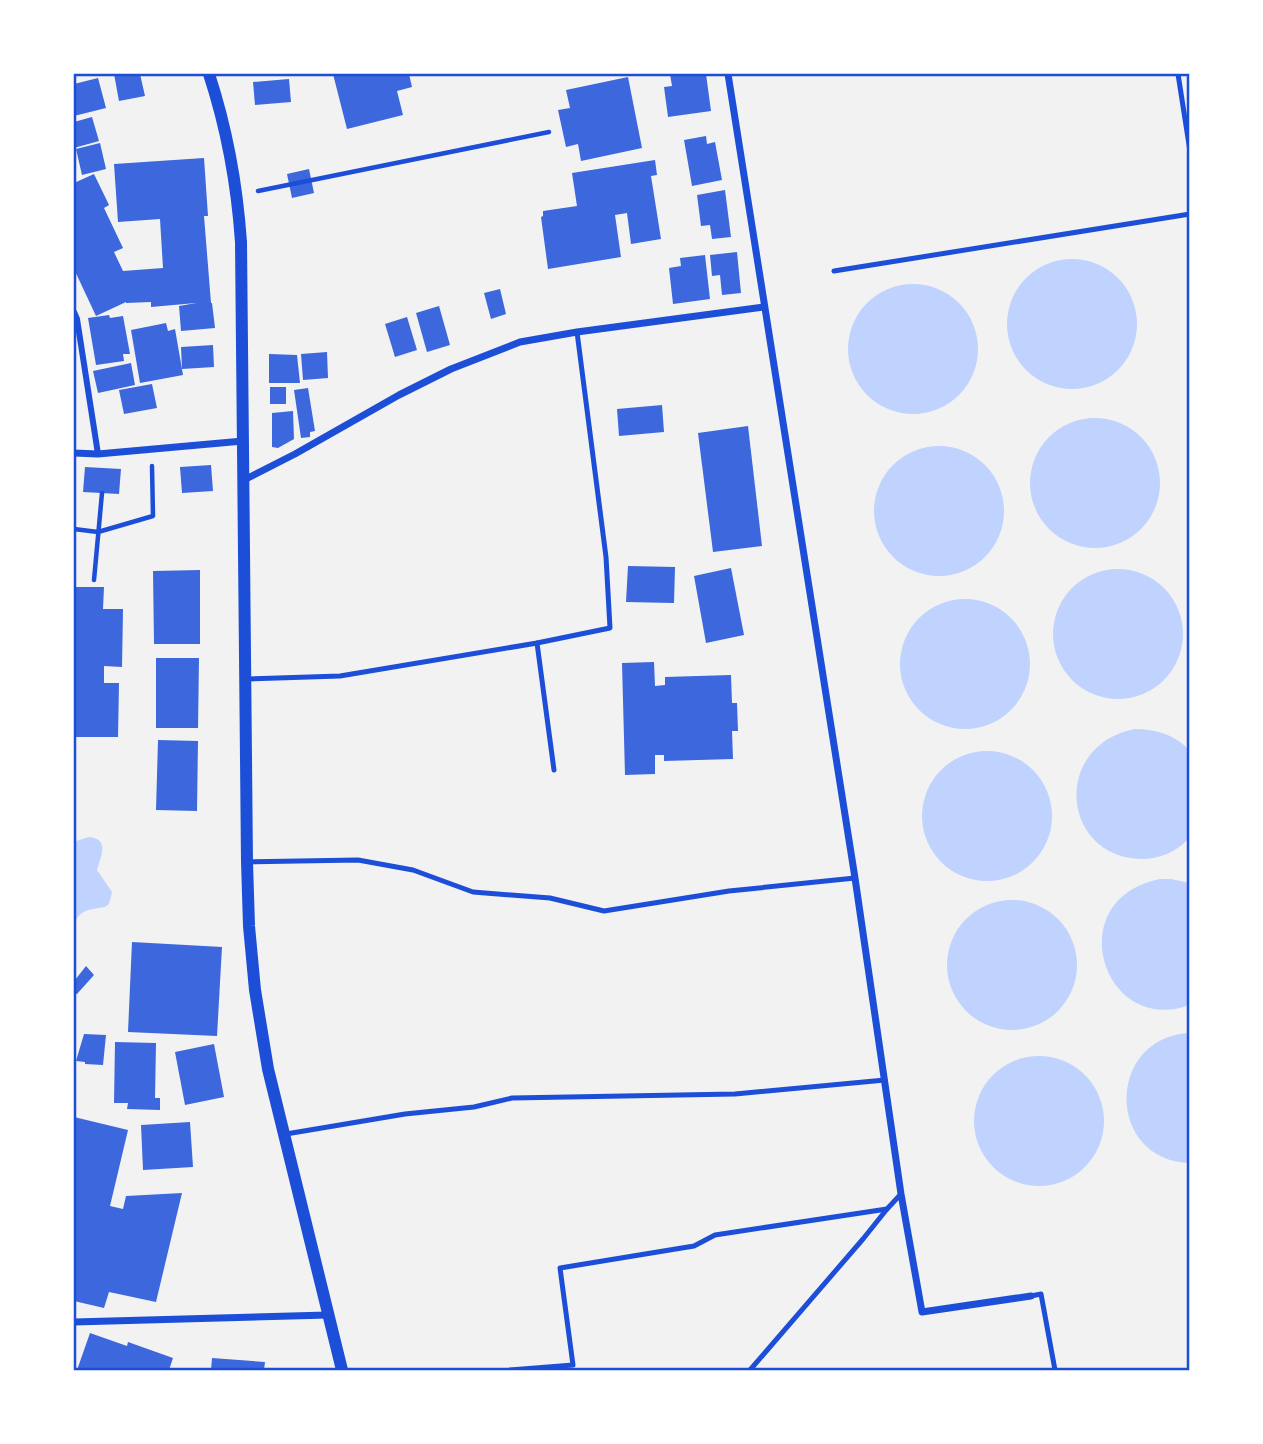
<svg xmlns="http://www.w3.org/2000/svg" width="1263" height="1444" viewBox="0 0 1263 1444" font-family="'Asap Condensed',sans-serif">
<rect width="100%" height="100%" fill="#f2f2f2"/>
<g fill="#bfd3fe">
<circle cx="1072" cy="324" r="65"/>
<circle cx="913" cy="349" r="65"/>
<circle cx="1095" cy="483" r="65"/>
<circle cx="939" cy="511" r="65"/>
<circle cx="1118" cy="634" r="65"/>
<circle cx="965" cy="664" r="65"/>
<path d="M 1135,729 C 1157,729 1175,735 1189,750 L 1189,838 C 1178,851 1160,859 1142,859 C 1061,858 1051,745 1135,729 Z"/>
<circle cx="987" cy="816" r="65"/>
<path d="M 89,837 C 110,839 101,856 97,870 L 112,892 C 112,893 109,903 109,904 C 102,912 82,903 74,924 L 74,844 L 76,841 Z"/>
<path d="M 1160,879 L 1171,879 L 1189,883 L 1189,1005 C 1103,1037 1059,899 1160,879 Z"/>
<circle cx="1012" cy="965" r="65"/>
<path d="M 1189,1033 L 1190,1163 C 1106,1161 1105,1038 1189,1033 Z"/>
<circle cx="1039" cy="1121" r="65"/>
</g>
<g fill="#3d67dc">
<polygon points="114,74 140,74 145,96 119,101"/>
<polygon points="333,74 409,74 412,87 397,91 403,115 347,129"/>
<polygon points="670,74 706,74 711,111 668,117 664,87 672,86"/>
<polygon points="628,77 642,148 581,161 578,144 566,147 558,110 570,108 566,90"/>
<polygon points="98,78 106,108 74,116 74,84"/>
<polygon points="289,79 291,102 255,105 253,82"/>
<polygon points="92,117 99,141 74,148 74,122"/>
<polygon points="706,136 707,144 715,142 722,180 692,186 684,140"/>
<polygon points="100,143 106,169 82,175 76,149"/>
<polygon points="204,158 208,216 204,216 211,303 212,303 215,328 181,331 179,306 196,303 151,307 151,302 126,303 126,302 96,316 74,269 74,183 94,174 109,205 104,208 123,248 114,252 123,271 163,268 160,219 118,222 114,164"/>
<polygon points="655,160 657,175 651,176 661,239 631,244 627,213 615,215 621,257 548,269 541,217 543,216 543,211 577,206 572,173"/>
<polygon points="309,169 314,193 292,198 287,174"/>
<polygon points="725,190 731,237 712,239 710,225 701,226 697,195"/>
<polygon points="737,252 741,293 722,295 720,275 712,276 710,255"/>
<polygon points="705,255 710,299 673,304 669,268 681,266 680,258"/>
<polygon points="500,289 506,314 491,319 484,293"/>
<polygon points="439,306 450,345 427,352 416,313"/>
<polygon points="109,315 110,318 123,316 130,354 123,354 124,361 96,365 88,318"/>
<polygon points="407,317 417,350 395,357 385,324"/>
<polygon points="166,323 168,331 175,329 183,375 140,383 131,330"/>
<polygon points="213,345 214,367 182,369 181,347"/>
<polygon points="327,352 328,378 303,380 301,354"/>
<polygon points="269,354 297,355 300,383 269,383"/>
<polygon points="131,363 135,385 98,393 93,371"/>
<polygon points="152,384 157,408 124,414 119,390"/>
<rect x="270" y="387" width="16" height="17"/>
<polygon points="308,388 315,431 310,432 310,437 301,438 294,390"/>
<polygon points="662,405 664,432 619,436 617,409"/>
<polygon points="293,411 294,439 278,448 272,447 272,413"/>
<polygon points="748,426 762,546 713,552 698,433"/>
<polygon points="211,465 213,491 182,493 180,467"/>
<polygon points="85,467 121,469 119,494 83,492"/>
<polygon points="628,566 675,567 674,603 626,602"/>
<polygon points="731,568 744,635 706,643 694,576"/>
<polygon points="200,570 200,644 154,644 153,571"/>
<polygon points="74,587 104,587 103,609 123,609 122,667 104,666 104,683 119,683 118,737 74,737"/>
<polygon points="156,658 199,658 198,728 156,728"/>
<polygon points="654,662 655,686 665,685 665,677 731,675 732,703 737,703 738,731 732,731 733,759 664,761 664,755 655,755 655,774 625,775 622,663"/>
<polygon points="158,740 198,741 197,811 156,810"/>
<polygon points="132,942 222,947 217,1036 128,1032"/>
<polygon points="86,966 94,975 77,994 74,994 74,979 75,980"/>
<polygon points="84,1034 106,1035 103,1065 85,1064 85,1062 76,1061"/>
<polygon points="115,1042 156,1043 155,1098 160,1098 160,1110 127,1109 128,1103 114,1103"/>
<polygon points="214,1044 224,1097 185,1105 175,1052"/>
<polygon points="74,1117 128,1130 110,1206 123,1209 126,1196 182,1193 156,1302 109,1292 104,1308 74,1301"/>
<polygon points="190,1122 193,1167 143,1170 141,1125"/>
<polygon points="90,1333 127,1346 128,1342 173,1358 169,1370 77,1370"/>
<polygon points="212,1358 265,1362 264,1370 211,1370"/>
</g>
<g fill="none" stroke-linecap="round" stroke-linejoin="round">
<g stroke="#1d4ed8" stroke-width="4.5">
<polyline points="258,191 549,132"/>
<polyline points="74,529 98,532 153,516 152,466"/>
<polyline points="94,580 102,493"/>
</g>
<g stroke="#1d4ed8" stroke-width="5">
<polyline points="1178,74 1190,151"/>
<polyline points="834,271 1190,214"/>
<polyline points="537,643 554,770"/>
<polyline points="246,679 340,676 537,643 610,628 606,557 577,332"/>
<polyline points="247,862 358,860 413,870 473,892 550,898 604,911 729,891 855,878"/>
<polyline points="286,1134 405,1114 474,1107 512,1098 735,1094 885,1080"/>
<polyline points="1031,1296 1041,1294 1055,1370"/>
<polyline points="510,1370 573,1365 560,1268 694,1246 715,1235 887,1209 901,1194"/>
<polyline points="750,1370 863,1239 887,1209"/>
</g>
<polyline stroke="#1d4ed8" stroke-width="6" points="74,312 77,319 98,454"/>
<g stroke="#1d4ed8" stroke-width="7">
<polyline points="728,74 855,878 901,1194 922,1312 1031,1296"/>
<polyline points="74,453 98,454 243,441"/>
<polyline points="244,480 295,454 399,395 451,369 520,342 577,332 764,307"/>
<polyline points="74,1322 328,1315"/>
</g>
<path stroke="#1d4ed8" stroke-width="12" d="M 209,74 C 227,129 237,184 241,242 L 247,862 L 249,926 L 255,990 L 268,1069 L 342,1370"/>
</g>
<rect width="1263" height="1444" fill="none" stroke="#ffffff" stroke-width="150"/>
<rect x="75" y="75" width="1113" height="1294" fill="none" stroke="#1d4ed8" stroke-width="2.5"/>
</svg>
